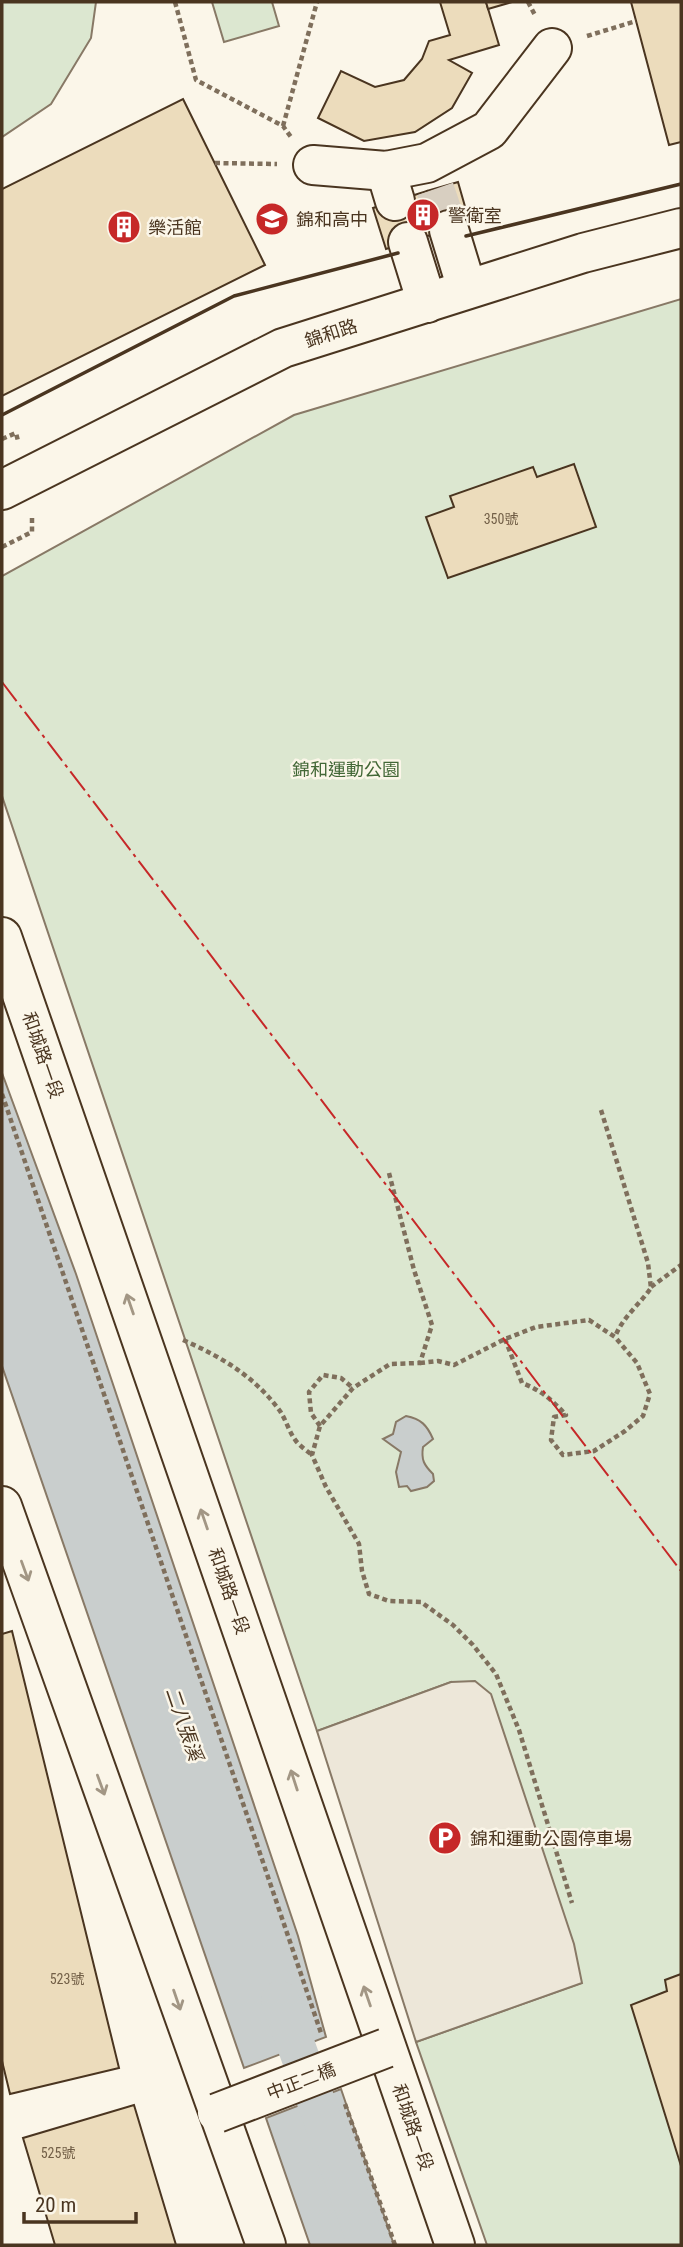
<svg xmlns="http://www.w3.org/2000/svg" width="683" height="2247" viewBox="0 0 683 2247" font-family="'Roboto Condensed','Noto Sans TC',sans-serif">
<rect width="100%" height="100%" fill="#fbf6e9"/>
<g fill="#dce7d0" stroke="#887966" stroke-width="2">
<polygon points="2,2 96,2 91,38 51,104 2,137"/>
<polygon points="212,2 272,2 279,26 224,42"/>
<polygon points="681,299 681,2245 487,2245 416,2042 581,1983 578,1969 451,1682 317,1731 2,796 2,576 294,415"/>
</g>
<polygon fill="#ede7d9" stroke="#887966" stroke-width="2" points="475,1681 491,1694 574,1944 582,1983 416,2042 317,1731 451,1682"/>
<g fill="#c9cecd" stroke="#887966" stroke-width="2">
<polygon points="2,1073 76,1274 298,1936 326,2037 244,2068 2,1366"/>
<path d="M 406,1416 C 421,1419 427,1425 433,1439 L 423,1447 C 421,1460 424,1465 433,1474 L 434,1481 L 427,1487 L 411,1491 L 407,1486 L 399,1487 L 396,1472 L 401,1452 L 383,1439 L 393,1434 L 396,1422 Z"/>
<polygon points="341,2089 394,2245 310,2245 266,2118"/>
</g>
<g fill="none" stroke-linecap="round" stroke-linejoin="round">
<polyline stroke="#c9cecd" stroke-width="38" points="280,2000 367,2245"/>
</g>
<g fill="#ecdcbc" stroke="#4a3520" stroke-width="2">
<polygon points="440,2 486,2 499,45 449,60 472,73 452,108 415,132 364,141 318,118 341,71 375,87 404,80 422,59 429,41 450,35"/>
<polygon points="486,2 512,2 488,9"/>
<polygon points="631,2 681,2 681,142 669,145"/>
<polygon points="183,99 265,265 2,396 2,189"/>
<polygon points="458,182 470,224 440,232 427,191"/>
<polygon points="427,191 440,232 418,239 405,198"/>
<polygon points="405,198 418,239 386,249 373,208"/>
<polygon points="574,464 596,527 448,578 426,517 454,507 450,496 533,467 537,477"/>
<polygon points="12,1631 119,2068 10,2094 2,2061 2,1634"/>
<polygon points="681,1974 681,2166 631,2005 667,1991 665,1980"/>
<polygon points="134,2105 176,2245 55,2245 23,2138"/>
</g>
<g fill="none" stroke-linecap="round" stroke-linejoin="round">
<polyline stroke="#d8cfc1" stroke-width="38" stroke-dasharray="38 19" stroke-linecap="butt" points="435,189 449,230"/>
<defs>
<g id="minor">
<polyline points="313,165 386,171 427,163 489,130 552,48"/>
<polyline points="386,171 395,201"/>
<polyline points="449,230 467,289"/>
<polyline points="408,242 427,303"/>
<polyline points="2,490 283,348 583,253 681,228"/>
<polyline points="2,937 455,2245"/>
<polyline points="2,1506 266,2245"/>
</g>
</defs>
<use href="#minor" stroke="#4a3520" stroke-width="42"/>
<g stroke="#7f6f5c" stroke-width="4.5" stroke-dasharray="5 3.5" stroke-linecap="butt">
<polyline points="175,2 196,80 283,126 291,137"/>
<polyline points="528,2 536,17"/>
<polyline points="587,36 636,21"/>
<polyline points="283,126 317,2"/>
<polyline points="215,163 277,164"/>
<polyline points="2,439 16,433 18,441"/>
<polyline points="2,547 32,532 32,518"/>
<polyline points="2,1094 321,2033"/>
<path d="M 601,1110 L 648,1263 L 651,1288 C 639,1305 622,1318 615,1337"/>
<polyline points="389,1173 414,1270 432,1325 420,1363 390,1364 353,1388 320,1426 312,1455 326,1487 359,1544 362,1571 369,1594 389,1601 421,1602 453,1625 473,1645 496,1674 519,1730 572,1903"/>
<polyline points="651,1287 681,1265"/>
<path d="M 183,1340 C 222,1357 255,1377 280,1411 C 286,1420 289,1432 296,1441 C 300,1446 307,1451 312,1455"/>
<path d="M 420,1363 L 438,1361 L 454,1365 L 505,1339 L 536,1327 L 589,1320 L 615,1337 L 637,1363 L 650,1394 L 643,1416 L 625,1431 L 594,1451 L 563,1455 L 551,1440 L 554,1417 L 566,1415 C 553,1401 541,1390 522,1383 L 505,1339"/>
<polyline points="320,1426 311,1413 309,1392 323,1375 341,1378 353,1388"/>
<polyline points="345,2104 395,2245"/>
</g>
<use href="#minor" stroke="#fbf6e9" stroke-width="38"/>
<defs>
<polyline id="minor-bridge" points="217,2113 386,2048"/>
</defs>
<use href="#minor-bridge" stroke="#4a3520" stroke-width="42" stroke-linecap="butt"/>
<use href="#minor-bridge" stroke="#fbf6e9" stroke-width="38"/>
<g stroke="#4a3520" stroke-width="3.5">
<polyline points="466,236 681,184"/>
<polyline points="2,415 234,296 398,253"/>
</g>
<polyline stroke="#c62828" stroke-width="2" stroke-dasharray="24 5 3.5 5" stroke-linecap="butt" points="2,682 681,1571"/>
</g>
<defs><path id="oneway-shaft" d="M-6 0H5M1.5-3L5.5 0L1.5 3" fill="none" stroke-width="1.6" stroke-linecap="round" stroke-linejoin="round" transform="scale(1.75)"/></defs>
<g stroke="#a29684">
<use href="#oneway-shaft" transform="translate(130 1304) rotate(-109)"/>
<use href="#oneway-shaft" transform="translate(204 1519) rotate(-109)"/>
<use href="#oneway-shaft" transform="translate(25 1571) rotate(70)"/>
<use href="#oneway-shaft" transform="translate(294 1780) rotate(-108)"/>
<use href="#oneway-shaft" transform="translate(101 1785) rotate(70)"/>
<use href="#oneway-shaft" transform="translate(367 1996) rotate(-109)"/>
<use href="#oneway-shaft" transform="translate(177 2000) rotate(71)"/>
</g>
<defs>
<symbol id="building-disc" viewBox="-11 -11 22 22"><circle r="9.5" fill="#c62828" stroke="#fbf6e9"/><path d="M-4-6H4V6H1V3H-1V6H-4ZM-2.5-4.3h1.7v1.8h-1.7ZM.8-4.3h1.7v1.8H.8ZM-2.5-1h1.7V.8h-1.7ZM.8-1h1.7V.8H.8Z" fill="#fff"/></symbol>
<symbol id="school-disc" viewBox="-11 -11 22 22"><circle r="9.5" fill="#c62828" stroke="#fbf6e9"/><path d="M0-5L7-2L0 1L-7-2ZM-4 1L0 2.5L4 1V4Q0 6-4 4Z" fill="#fff"/></symbol>
<symbol id="parking-disc" viewBox="-11 -11 22 22"><circle r="9.5" fill="#c62828" stroke="#fbf6e9"/><path d="M-3.5-5.5H1a3.5 3.5 0 0 1 0 7H-1V5.5H-3.5ZM-1-3.4V-.6H.8a1.4 1.4 0 0 0 0-2.8Z" fill="#fff"/></symbol>
</defs>
<g fill-rule="evenodd">
<use href="#building-disc" x="404" y="196" width="38" height="38"/>
<use href="#school-disc" x="253" y="200" width="38" height="38"/>
<use href="#building-disc" x="105" y="208" width="38" height="38"/>
<use href="#parking-disc" x="426" y="1819" width="38" height="38"/>
</g>
<g text-anchor="middle" dominant-baseline="central" stroke-width="5" stroke-linejoin="round" paint-order="stroke">
<g font-size="14" fill="#725f47">
<text x="501" y="519">350號</text>
<text x="67" y="1979">523號</text>
<text x="58" y="2153">525號</text>
</g>
<g font-size="18" fill="#4a3520" stroke="#fbf6e9" text-anchor="start">
<text x="448" y="215">警衛室</text>
<text x="296" y="219">錦和高中</text>
<text x="148" y="227">樂活館</text>
<text x="470" y="1838">錦和運動公園停車場</text>
</g>
<g font-size="18" fill="#4a3520" stroke="#fbf6e9">
<text transform="translate(331 333) rotate(-18)">錦和路</text>
<text transform="translate(43 1055) rotate(71)">和城路一段</text>
<text transform="translate(229 1591) rotate(71)">和城路一段</text>
<text transform="translate(301 2081) rotate(-21)">中正二橋</text>
<text transform="translate(413 2127) rotate(71)">和城路一段</text>
</g>
<g font-size="18" fill="#436837" stroke="#fbf6e9">
<text x="346" y="769">錦和運動公園</text>
</g>
<g font-size="19" font-style="italic" fill="#4a3520" stroke="#fbf6e9">
<text transform="translate(184 1724) rotate(71)">二八張溪</text>
</g>
</g>
<rect width="683" height="2247" fill="none" stroke="#4a3520" stroke-width="7"/>
<path d="M24 2212v10h112v-10" fill="none" stroke="#4a3520" stroke-width="3.5"/>
<text x="35" y="2212" font-size="21" fill="#4a3520" stroke="#fbf6e9" stroke-width="5" paint-order="stroke">20 m</text>
</svg>
